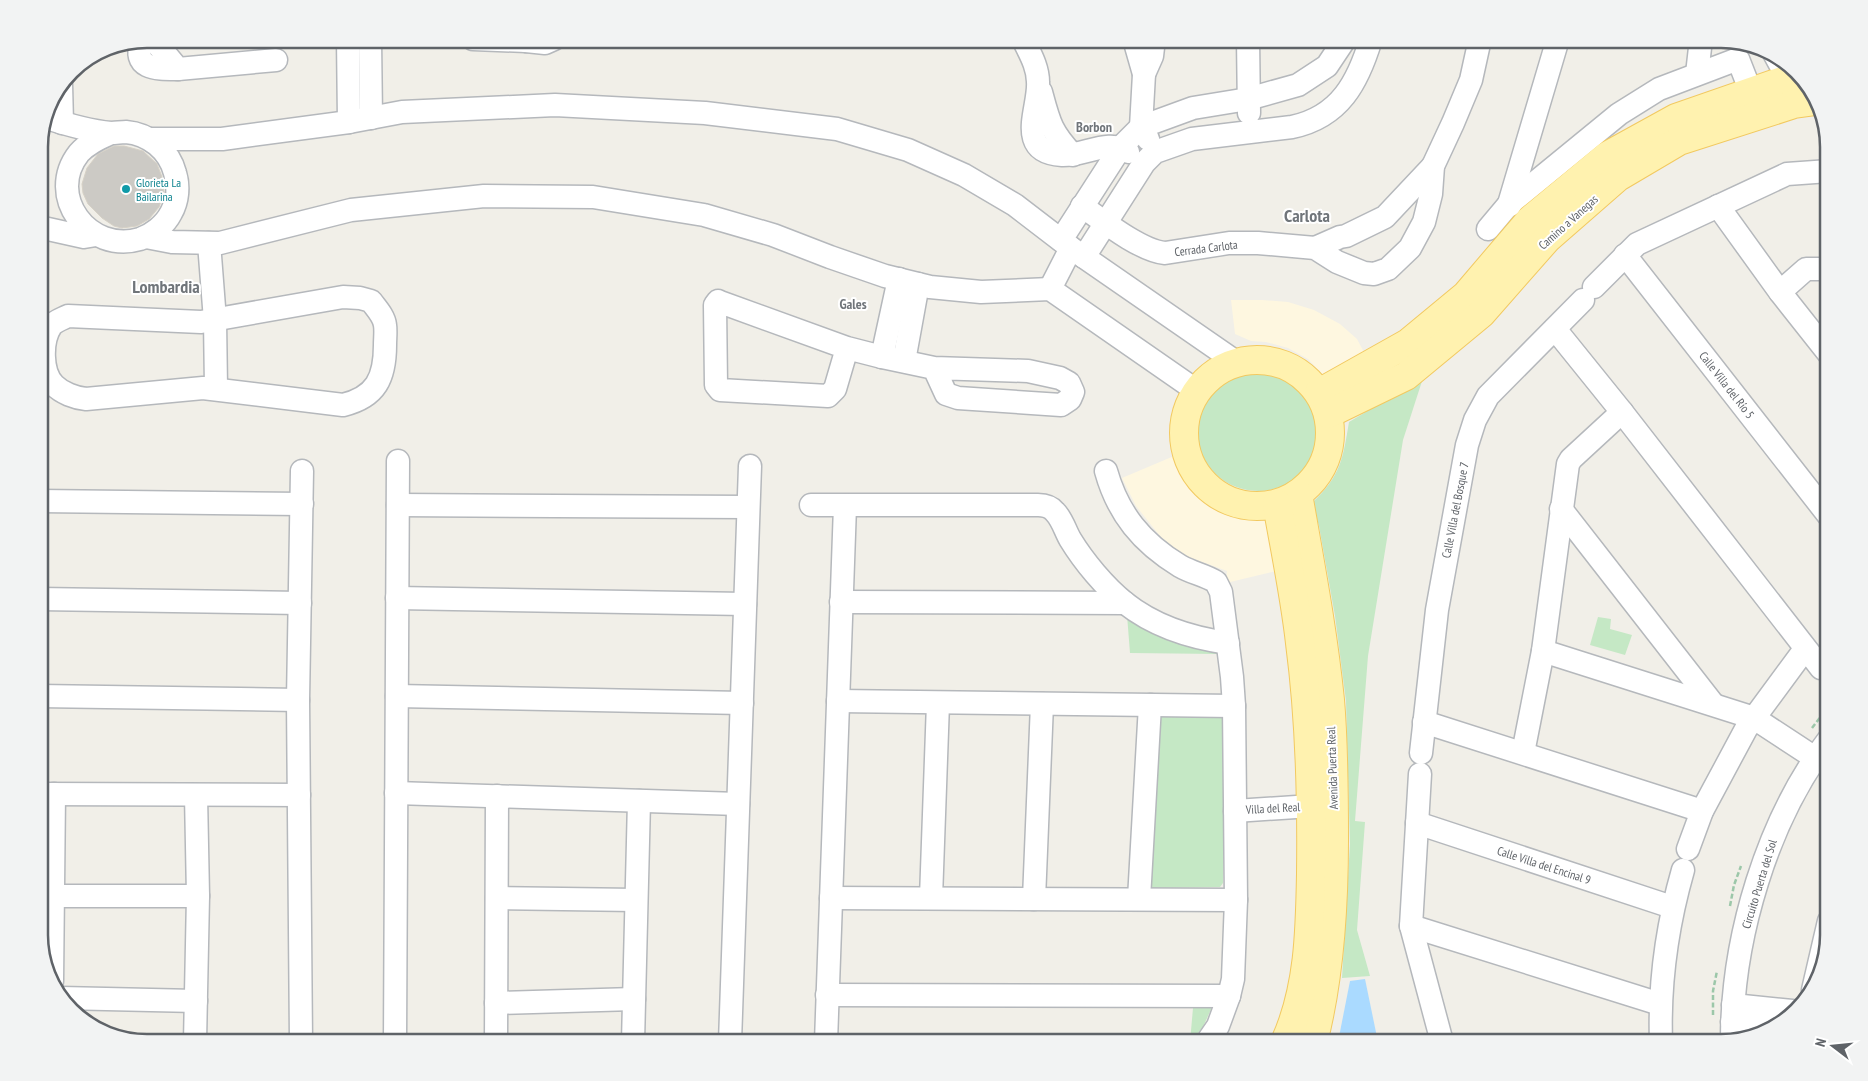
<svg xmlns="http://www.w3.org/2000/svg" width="1868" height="1081" viewBox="0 0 1868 1081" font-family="'PT Sans Narrow',sans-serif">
<rect width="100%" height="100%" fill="#f1efe8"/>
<g fill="#fef7e0">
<polygon points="1231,300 1262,300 1288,302 1314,310 1340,324 1357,339 1365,354 1325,377 1308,359 1288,348 1266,342 1251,341 1235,334"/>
<polygon points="1174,456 1182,478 1197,495 1213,507 1235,514 1256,518 1267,522 1276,571 1226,583 1227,571 1183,555 1160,536 1136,506 1122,478"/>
</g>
<g fill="#c5e8c5">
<circle cx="1258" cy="430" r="61"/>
<path d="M 1423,378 L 1403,440 L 1368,656 L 1355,821 L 1365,822 L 1357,930 L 1370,976 L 1342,978 L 1350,844 L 1346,701 L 1335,616 L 1319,526 L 1312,503 C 1341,476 1343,458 1349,422 Z"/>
<polygon points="1127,615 1174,641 1219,654 1130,653"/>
<polygon points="1598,617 1611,619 1610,629 1632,635 1625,655 1590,645"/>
<polygon points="1162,712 1221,714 1226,718 1223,883 1220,887 1152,888 1149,885 1158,718"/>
<polygon points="1212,1007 1203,1027 1190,1042 1193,1008"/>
</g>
<polygon fill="#aadaff" points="1365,979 1378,1042 1338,1042 1350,981"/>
<polygon fill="#cccac5" stroke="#d6d1c6" points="114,146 124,146 143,151 157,164 162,177 164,192 159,207 149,219 137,226 122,228 114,226 102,218 88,204 83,193 82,184 87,168 98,154"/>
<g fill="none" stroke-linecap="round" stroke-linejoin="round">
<defs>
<g id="minor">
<polyline points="153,39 178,69 276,60"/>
<polyline points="348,39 349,122"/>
<polyline points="370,39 371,118"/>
<polyline points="473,39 526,41 528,39"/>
<path d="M 1023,39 C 1029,52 1038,66 1038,82 C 1040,108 1014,152 1062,155 C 1084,156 1109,138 1128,152"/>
<polyline points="1134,39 1144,74 1141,127 1148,139"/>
<polyline points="1248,39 1249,113"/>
<path d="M 142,40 C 131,70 157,69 178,69"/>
<polyline points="526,41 545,43 554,39"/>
<polyline points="1774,53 1788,79"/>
<polyline points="1144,74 1152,56 1154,39"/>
<polyline points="1697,74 1701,39"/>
<polyline points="61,84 62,123"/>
<path d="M 1041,92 C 1049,122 1051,132 1073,155"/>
<path d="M 44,117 C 65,124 89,131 111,133 C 116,133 121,132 126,132 C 149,134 169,150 175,173 C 179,186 178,201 171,213 C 165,225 152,235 140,239 C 89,254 45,196 79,153 C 88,143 100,138 111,133"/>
<polyline points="150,139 222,139 349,122 402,112 555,105 705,113 837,129 908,150 964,175 1015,205 1071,248 1236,362"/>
<polyline points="1510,205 1509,204 1558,39"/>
<path d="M 1082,206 C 1103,221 1141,251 1165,253 L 1229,243 L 1258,243 L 1315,248 L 1337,262 L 1364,273 L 1374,274 L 1388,269 L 1410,248 L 1424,222 L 1431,194 L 1433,166 L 1453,123 L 1471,80 L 1480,39"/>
<polyline points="1718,206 1780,292 1829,354"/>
<polyline points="39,227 84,237 96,235"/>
<polyline points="1488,229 1509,204 1619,114 1659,89 1738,59 1747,82 1749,93"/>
<polyline points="146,237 172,242 220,243 351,210 484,196 593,197 704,215 773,235 830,257 885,276 930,287 981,292 1050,289 1197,391"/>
<polyline points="1061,240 1121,147 1141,127 1193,108 1248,99 1298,85 1327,66 1345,39"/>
<polyline points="209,243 215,320 216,388"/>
<polyline points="1315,248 1340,237 1346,236 1385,217 1433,166"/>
<polyline points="1625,255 1829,516"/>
<path d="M 1084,257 L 1144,163 L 1155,152 L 1192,139 L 1292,127 C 1340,117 1358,82 1371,39"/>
<polyline points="1594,287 1637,244 1787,174 1829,171"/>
<polyline points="1050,289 1071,248"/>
<polyline points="1780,292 1806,269 1829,269"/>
<path d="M 343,297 L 360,298 L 371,301 C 376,308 384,316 385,325 C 386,331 385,338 385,345 C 385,378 376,397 343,405 L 203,388 L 86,399 C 75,398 62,393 54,385 C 41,372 41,341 51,326 C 55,321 62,319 68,316 L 201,322 Z"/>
<polyline points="1555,329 1622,412 1821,668"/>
<polyline points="847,348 835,389 828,396 720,390 716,385 715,305 718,301 720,302 847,348 882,357 934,368 1028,371 1060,378 1069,383 1073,392 1070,399 1061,405 958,398 946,394 934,368"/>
<polyline points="882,357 899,279"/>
<polyline points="904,361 918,284"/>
<path d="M 1106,471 C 1118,514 1142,543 1180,566 C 1192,573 1205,575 1216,582 L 1221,592 L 1232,677 L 1234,706 L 1236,900 L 1233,979 L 1229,996 L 1218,1026 L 1207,1042"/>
<polyline points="39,501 302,504"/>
<polyline points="398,505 748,507"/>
<path d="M 811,505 L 1038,505 C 1045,505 1051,507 1055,512 C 1062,519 1065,530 1070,539 C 1084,562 1105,587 1125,603 C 1154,626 1192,638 1228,643"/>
<polyline points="1561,509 1713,704"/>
<polyline points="397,598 745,604"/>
<polyline points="39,599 300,603"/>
<polyline points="841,602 1125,603"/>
<polyline points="1543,651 1754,718 1815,758"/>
<polyline points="39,696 298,700"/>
<polyline points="397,696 742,703"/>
<polyline points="838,701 1234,706"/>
<polyline points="1424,722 1702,811"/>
<polyline points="1421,753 1437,610 1467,445 1475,420 1488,396 1583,300"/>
<polyline points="1523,753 1543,651 1568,464 1571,459 1622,412"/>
<polyline points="1420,774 1411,926 1442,1042"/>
<polyline points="396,793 738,804"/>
<polyline points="39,794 299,795"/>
<polyline points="1235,811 1311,806"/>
<polyline points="1417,823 1672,907"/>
<polyline points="1688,849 1702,811 1746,729 1805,649"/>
<polyline points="53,896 198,896"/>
<polyline points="497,898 636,900"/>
<polyline points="831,898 1236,900"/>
<polyline points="931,898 938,703"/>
<polyline points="1034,899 1042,704"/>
<polyline points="1139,899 1150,705"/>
<polyline points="1411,926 1660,1004"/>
<polyline points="52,981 54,794"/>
<polyline points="1813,990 1829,921"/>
<polyline points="827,995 1229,996"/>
<polyline points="61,998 196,1001"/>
<polyline points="496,1003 634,999"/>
<polyline points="1733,1005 1792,1011"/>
<polyline points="1732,1022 1779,1025"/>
<path d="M 1732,1040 C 1732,938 1767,820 1829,739"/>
<polyline points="195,1042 198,896 196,795"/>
<polyline points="301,1042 298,700 302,471"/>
<polyline points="395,1042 398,461"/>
<polyline points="496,1042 497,796"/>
<polyline points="633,1042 639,801"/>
<polyline points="730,1042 750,466"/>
<polyline points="826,1042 845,506"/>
<path d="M 1661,1042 C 1659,984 1667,926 1683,870"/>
</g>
<g id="major">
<circle cx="1257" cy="433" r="73"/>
<polyline points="1319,393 1408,343 1466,295 1530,220 1607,156 1676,118 1788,79 1802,78"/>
<polyline points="1328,414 1406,376 1481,314 1547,239 1618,177 1679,141 1794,104 1816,101"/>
<path d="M 1298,494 C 1310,563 1323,631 1330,700 C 1334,746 1334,793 1334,840 C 1334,908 1330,977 1313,1042"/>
<path d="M 1277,504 C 1285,550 1295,597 1300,643 C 1310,719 1312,798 1311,874 C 1310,931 1309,989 1285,1042"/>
</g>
</defs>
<use href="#minor" stroke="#b5b8bc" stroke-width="25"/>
<use href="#major" stroke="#f2c960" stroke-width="30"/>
<g stroke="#9cc7a9" stroke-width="2.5" stroke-dasharray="5 2.5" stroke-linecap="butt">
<polyline points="1812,728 1829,706"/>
<polyline points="1730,906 1734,885 1741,866"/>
<polyline points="1713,1015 1713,991 1717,971"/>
</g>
<use href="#minor" stroke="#fff" stroke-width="22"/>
<use href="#major" stroke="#fff2af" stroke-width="28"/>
</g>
<circle fill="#0f9aa8" stroke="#fff" stroke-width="2" cx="126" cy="189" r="5"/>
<g text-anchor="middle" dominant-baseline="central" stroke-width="4" stroke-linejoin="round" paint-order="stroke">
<g font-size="12" fill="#0d838f" stroke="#fff" text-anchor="start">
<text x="136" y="182">Glorieta La<tspan x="136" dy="14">Bailarina</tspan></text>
</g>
<g font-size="12" fill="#5f6368" stroke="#fff">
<text transform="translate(1568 222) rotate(-42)">Camino a Vanegas</text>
<text transform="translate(1206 248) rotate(-7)">Cerrada Carlota</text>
<text transform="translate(1727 385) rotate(52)">Calle Villa del Río 5</text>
<text transform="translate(1455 510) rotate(-79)">Calle Villa del Bosque 7</text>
<text transform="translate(1332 768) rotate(-92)">Avenida Puerta Real</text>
<text transform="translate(1273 808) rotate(-3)">Villa del Real</text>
<text transform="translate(1544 865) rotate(18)">Calle Villa del Encinal 9</text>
<text transform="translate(1759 884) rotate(-73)">Circuito Puerta del Sol</text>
</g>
<g font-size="14" font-weight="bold" fill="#70757a" stroke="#fff">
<text x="1094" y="127">Borbon</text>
<text x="853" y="304">Gales</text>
</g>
<g font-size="18" font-weight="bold" fill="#70757a" stroke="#fff">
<text x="1307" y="215">Carlota</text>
<text x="166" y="286">Lombardia</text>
</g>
</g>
<path d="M0 0H1868V1081H0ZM147 48H1721A99 99 0 0 1 1820 147V935A99 99 0 0 1 1721 1034H147A99 99 0 0 1 48 935V147A99 99 0 0 1 147 48Z" fill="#f2f3f3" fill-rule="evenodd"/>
<path fill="none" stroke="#5f6368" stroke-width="2.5" d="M147 48H1721A99 99 0 0 1 1820 147V935A99 99 0 0 1 1721 1034H147A99 99 0 0 1 48 935V147A99 99 0 0 1 147 48Z"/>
<g transform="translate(1833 1046) rotate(286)" stroke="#ffffff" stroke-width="4" paint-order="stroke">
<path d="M0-4L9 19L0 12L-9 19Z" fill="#5f6368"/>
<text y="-8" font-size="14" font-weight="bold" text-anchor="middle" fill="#5f6368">N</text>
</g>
</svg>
